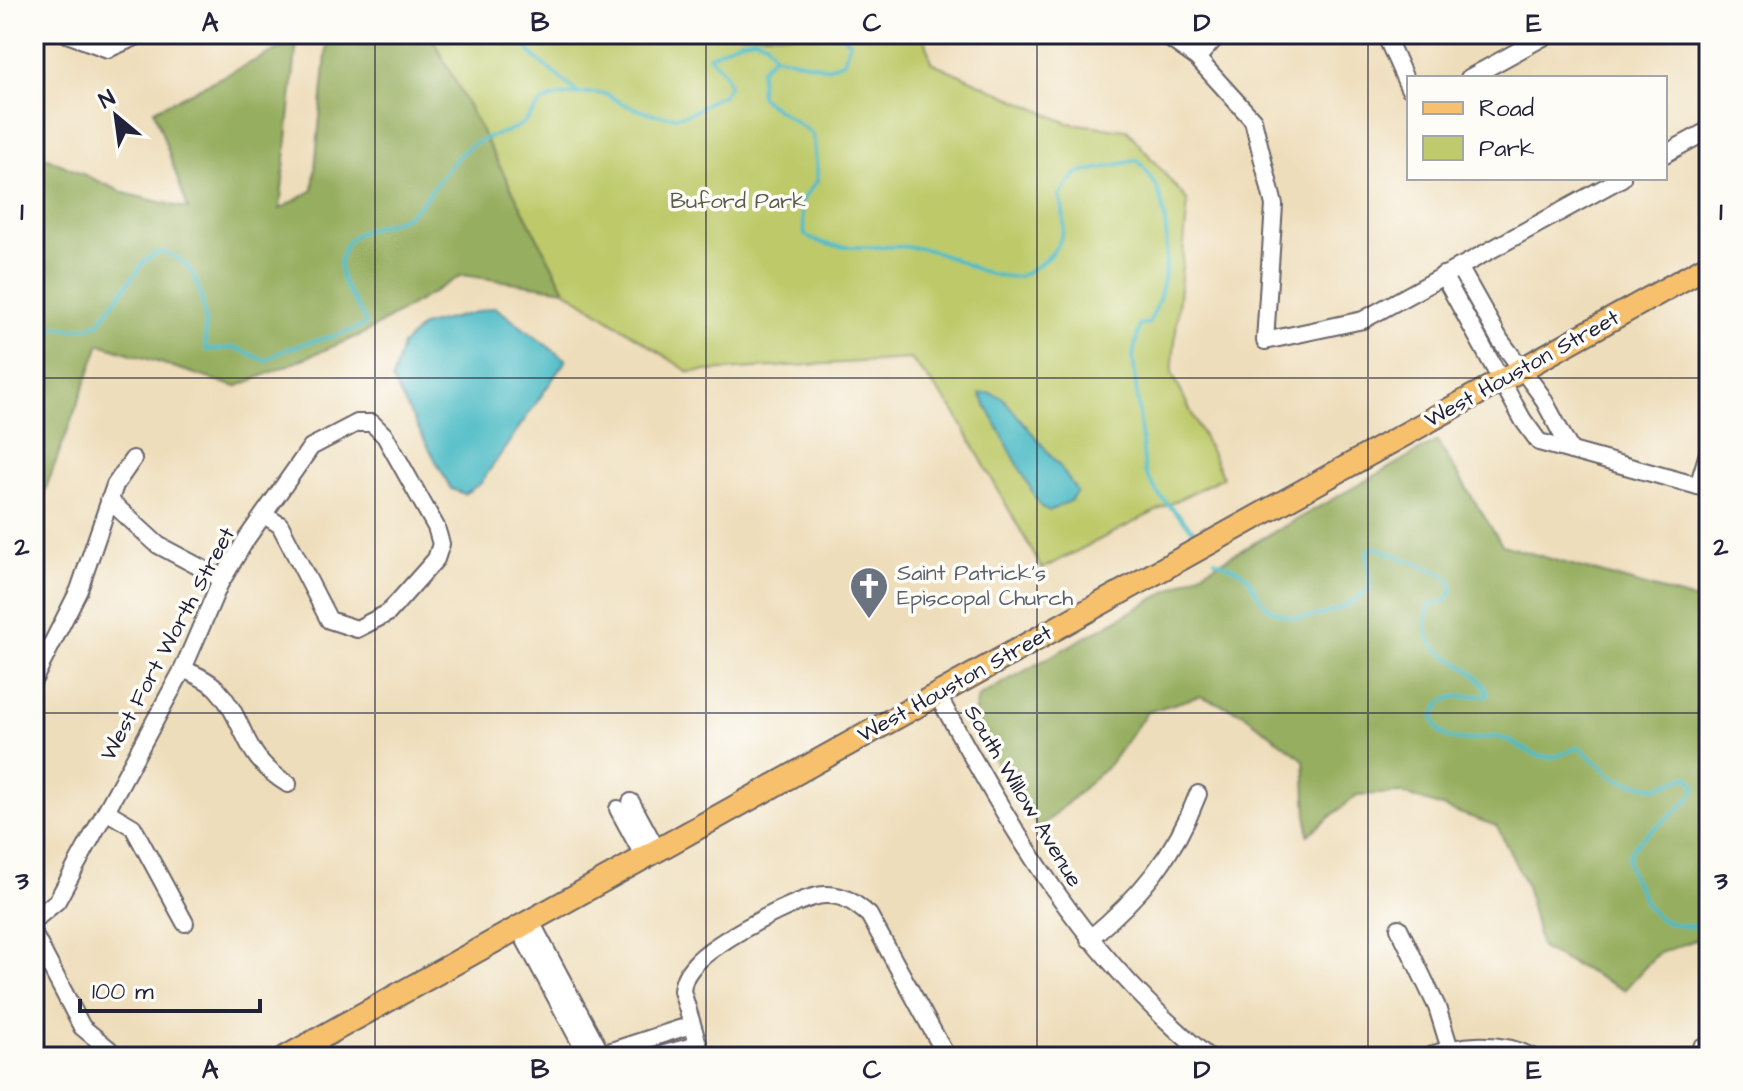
<svg xmlns="http://www.w3.org/2000/svg" width="1743" height="1091" viewBox="0 0 1743 1091" font-family="'Architects Daughter',sans-serif">
<rect width="100%" height="100%" fill="#fdfcf7"/>
<filter id="ink" filterUnits="userSpaceOnUse"><feTurbulence type="fractalNoise" baseFrequency=".0125" numOctaves="2"/><feDisplacementMap in="SourceGraphic" scale="16" xChannelSelector="R" yChannelSelector="G"/><feConvolveMatrix kernelMatrix="1 2 1 2 8 2 1 2 1" color-interpolation-filters="sRGB"/></filter>
<filter id="wash" filterUnits="userSpaceOnUse"><feTurbulence type="fractalNoise" baseFrequency=".006" numOctaves="4" result="noise"/><feDisplacementMap in="SourceGraphic" scale="32" xChannelSelector="R" yChannelSelector="G"/><feGaussianBlur stdDeviation="1.8" result="paint"/><feColorMatrix in="noise" values="0 0 0 0 0 0 0 0 0 0 0 0 0 0 0 0 0 1.4 0 .05"/><feComposite in="paint" operator="in"/></filter>
<g filter="url(#wash)">
<rect width="100%" height="100%" fill="#eeddba"/>
<polygon fill="#beca6b" stroke="#707653" stroke-width="2" points="430,34 924,34 931,62 1068,123 1127,130 1188,201 1172,373 1223,477 1042,569 953,409 911,359 689,372 565,290"/>
<g fill="#96ae5f" stroke="#5c684d" stroke-width="2">
<polygon points="328,34 430,34 565,290 462,275 365,333 236,387 100,344 34,520 34,152 127,194 188,209 154,110 297,40 280,209 313,190"/>
<polygon points="1437,441 1502,545 1709,604 1709,935 1657,954 1624,990 1541,948 1526,885 1497,826 1401,793 1357,795 1308,835 1304,760 1242,713 1200,696 1147,712 1111,763 1039,829 972,725 978,697"/>
</g>
<g fill="#4ebcc6" stroke="#386f80" stroke-width="2">
<polygon points="495,307 566,360 480,484 464,494 451,489 392,380 402,345 422,326"/>
<polygon points="990,393 1002,397 1059,465 1077,492 1070,501 1049,511 1040,506 980,394"/>
</g>
<g fill="none" stroke-linecap="round" stroke-linejoin="round">
<g stroke="#4ebcc6" stroke-width="4">
<polyline points="517,34 535,58 580,94"/>
<polyline points="775,56 828,68 844,61 850,42 839,34"/>
<path d="M 34,323 C 53,328 79,332 98,324 L 144,262 L 158,252 C 205,257 205,313 206,350 L 236,348 L 266,361 C 296,339 335,341 366,324 C 359,302 335,284 341,258 C 348,223 384,230 408,215 C 428,202 446,164 469,147 C 484,135 509,135 524,122 C 537,111 537,101 556,97 C 570,94 590,92 604,94 C 609,94 615,100 620,102 C 637,110 660,118 679,116 C 695,115 706,100 722,96 L 729,85 L 724,72 L 709,56 L 739,41 L 755,38 L 766,42 L 774,56 L 761,69 L 760,96 C 777,112 796,120 813,135 L 818,179 L 801,202 L 805,235 C 841,258 891,239 932,251 C 963,259 986,281 1020,276 C 1056,258 1073,235 1059,196 L 1076,174 L 1138,160 C 1145,170 1155,181 1158,191 C 1172,232 1169,288 1148,324 L 1140,324 L 1133,356 L 1145,472 L 1159,495 L 1196,533"/>
<path d="M 1215,560 C 1225,564 1241,569 1248,578 C 1254,587 1259,601 1269,608 C 1299,630 1346,611 1370,588 L 1367,552 L 1374,547 L 1441,573 L 1451,581 L 1452,591 L 1445,602 L 1430,605 C 1409,662 1475,653 1488,695 L 1454,697 L 1442,701 L 1433,717 C 1436,726 1438,732 1447,737 C 1463,745 1480,736 1497,737 C 1517,740 1529,758 1550,757 C 1560,757 1569,749 1580,748 L 1615,778 L 1628,782 L 1655,788 L 1689,776 L 1696,788 C 1685,815 1626,838 1628,862 C 1629,875 1640,890 1645,902 C 1657,926 1684,928 1709,926"/>
</g>
</g>
</g>
<g filter="url(#ink)">
<g fill="none" stroke-linecap="round" stroke-linejoin="round">
<defs>
<g id="minor">
<polyline points="67,34 108,49 142,34"/>
<polyline points="1163,34 1197,58 1253,120 1274,205 1265,341 1363,320 1622,178"/>
<polyline points="1385,34 1409,88"/>
<polyline points="1197,58 1219,34"/>
<polyline points="1469,78 1549,34"/>
<polyline points="1665,154 1709,130"/>
<polyline points="1459,267 1500,340 1541,395 1571,451"/>
<polyline points="1443,275 1523,420 1539,442 1709,489"/>
<polyline points="1698,486 1709,450"/>
<polyline points="109,500 158,545 222,579"/>
<path d="M 183,669 C 194,674 207,679 216,688 C 248,722 240,756 288,784"/>
<polyline points="34,679 79,590 115,485 133,459"/>
<path d="M 937,694 C 1015,835 1081,953 1208,1057"/>
<polyline points="631,802 657,850"/>
<polyline points="618,809 644,857"/>
<polyline points="106,811 133,827 185,923"/>
<polyline points="34,920 57,901 183,669 219,585 247,538 311,447 357,423 372,423 385,436 436,527 441,544 436,559 388,613 357,629 329,620 280,525 264,515"/>
<polyline points="530,920 603,1057"/>
<polyline points="518,927 588,1057"/>
<polyline points="1399,928 1437,1007 1450,1049"/>
<polyline points="34,935 82,1027 110,1050"/>
<path d="M 1089,939 C 1139,898 1175,855 1198,794"/>
<polyline points="602,1054 691,1025"/>
<polyline points="654,1057 697,1045"/>
<path d="M 702,1057 L 682,991 C 683,980 687,973 695,964 C 713,943 798,896 825,895 C 844,894 856,904 869,915 L 947,1057"/>
<path d="M 1428,1057 C 1458,1043 1502,1041 1532,1057"/>
<polyline points="1699,1057 1702,1047"/>
</g>
<polyline id="major" points="286,1057 1709,265"/>
</defs>
<use href="#minor" stroke="#696367" stroke-width="20"/>
<use href="#major" stroke="#696367" stroke-width="26"/>
<use href="#minor" stroke="#fff" stroke-width="16"/>
<use href="#major" stroke="#f7c06c" stroke-width="22"/>
</g>
</g>
<path fill="none" stroke="#22223b" stroke-width="2" stroke-opacity="0.55" d="M 375,34 L 375,1057M 706,34 L 706,1057M 1037,34 L 1037,1057M 1368,34 L 1368,1057M 34,378 L 1709,378M 34,713 L 1709,713"/>
<defs>
<symbol id="church-pin" viewBox="-11 -11 22 30"><path d="M0 17L-7.5 6A9.5 9.5 0 1 1 7.5 6Z" fill="#6b7280" stroke="#fdfcf7"/><path d="M-1.2-6h2.4v3.5h3.3v2.4h-3.3V6h-2.4V-.1h-3.3v-2.4h3.3Z" fill="#fff"/></symbol>
</defs>
<g fill-rule="evenodd">
<use href="#church-pin" x="847" y="564" width="44" height="60"/>
</g>
<g text-anchor="middle" dominant-baseline="central" stroke-width="7" stroke-linejoin="round" paint-order="stroke">
<g font-size="22" fill="#595d4c" stroke="#fdfcf7">
<text x="738" y="201">Buford Park</text>
</g>
<g font-size="22" fill="#22223b" stroke="#fdfcf7">
<text transform="translate(1522 369) rotate(-29)">West Houston Street</text>
<text transform="translate(168 644) rotate(-62)">West Fort Worth Street</text>
<text transform="translate(955 684) rotate(-29)">West Houston Street</text>
<text transform="translate(1023 796) rotate(59)">South Willow Avenue</text>
</g>
<g font-size="22" fill="#5b616d" stroke="#fdfcf7" text-anchor="start">
<text x="897" y="573">Saint Patrick's<tspan x="897" dy="25">Episcopal Church</tspan></text>
</g>
</g>
<rect width="1743" height="1091" fill="none" stroke="#fdfcf7" stroke-width="88"/>
<rect x="1407" y="76" width="260" height="104" fill="#fdfcf7" stroke="#a5a5ac" stroke-width="2"/>
<rect x="1423" y="102" width="40" height="12" fill="#f7c06c" stroke="#a5a5ac" stroke-width="2"/>
<text x="1479" y="116" font-size="24" fill="#22223b">Road</text>
<rect x="1423" y="136" width="40" height="24" fill="#beca6b" stroke="#a5a5ac" stroke-width="2"/>
<text x="1479" y="156" font-size="24" fill="#22223b">Park</text>
<g transform="translate(116 116) rotate(331)" stroke="#fdfcf7" stroke-width="6" paint-order="stroke">
<path d="M0-6L14 30L0 20L-14 30Z" fill="#22223b"/>
<text y="-12" font-size="22" font-weight="bold" text-anchor="middle" fill="#22223b">N</text>
</g>
<path d="M80 999v12h180v-12" fill="none" stroke="#22223b" stroke-width="4"/>
<text x="92" y="999" font-size="24" fill="#22223b" stroke="#fdfcf7" stroke-width="6" paint-order="stroke">100 m</text>
<rect x="44" y="44" width="1655" height="1003" fill="none" stroke="#22223b" stroke-width="3"/>
<g font-size="26" text-anchor="middle" font-weight="bold" fill="#22223b">
<text x="210" y="31">A</text>
<text x="540" y="31">B</text>
<text x="872" y="31">C</text>
<text x="1202" y="31">D</text>
<text x="1534" y="31">E</text>
<text x="22" y="220">1</text>
<text x="1721" y="220">1</text>
<text x="22" y="555">2</text>
<text x="1721" y="555">2</text>
<text x="22" y="889">3</text>
<text x="1721" y="889">3</text>
<text x="210" y="1078">A</text>
<text x="540" y="1078">B</text>
<text x="872" y="1078">C</text>
<text x="1202" y="1078">D</text>
<text x="1534" y="1078">E</text>
</g>
</svg>
